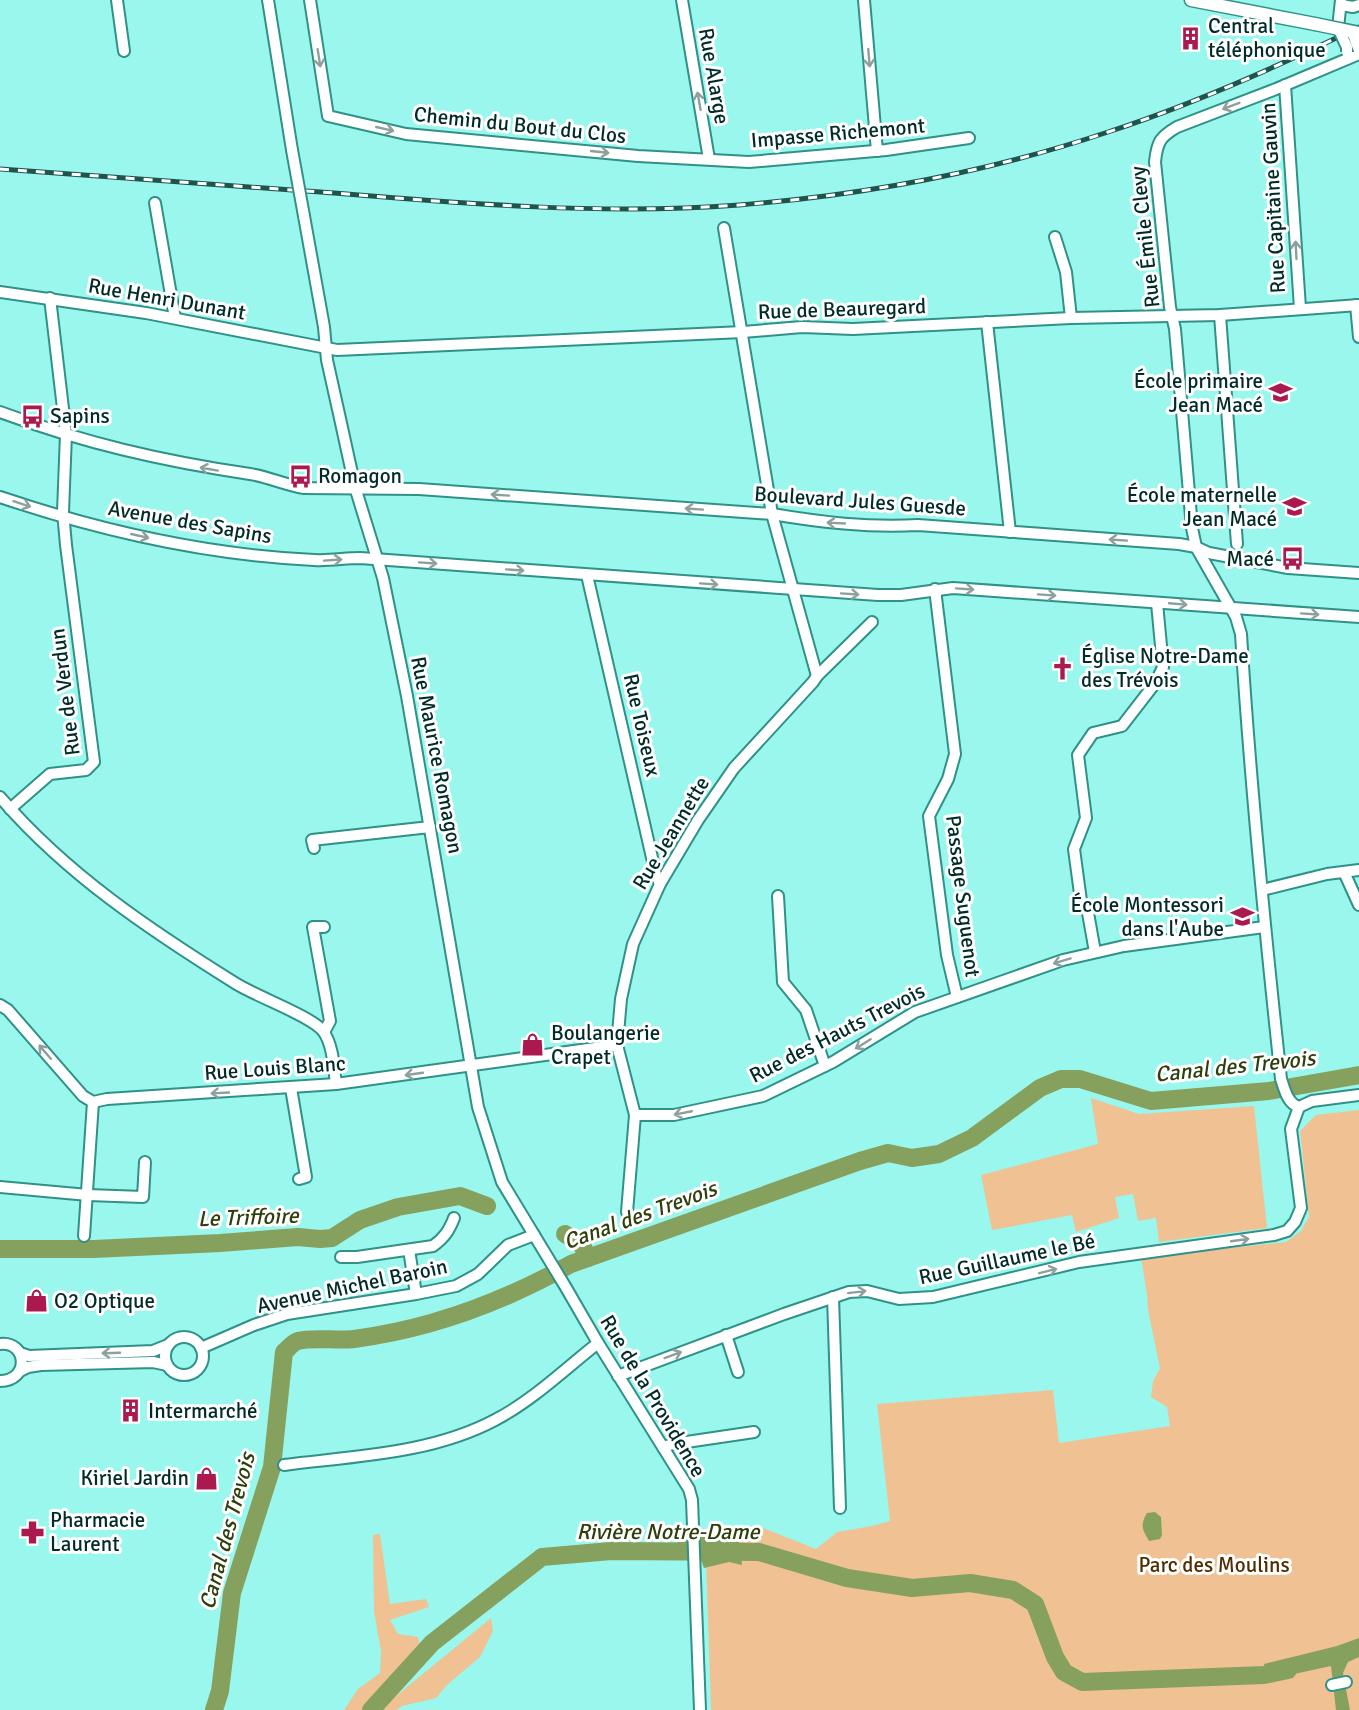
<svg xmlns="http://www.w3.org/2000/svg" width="1359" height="1710" viewBox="0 0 1359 1710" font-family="Signika,sans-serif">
<rect width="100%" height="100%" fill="#9af7ed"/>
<g fill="#f0c293">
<polygon points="1091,1098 1139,1114 1254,1106 1267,1228 1159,1242 1156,1218 1138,1221 1133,1194 1115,1197 1119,1218 1076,1232 1072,1215 992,1230 981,1175 1098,1144"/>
<polygon points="1359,1110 1359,1710 711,1710 705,1531 763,1528 816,1549 837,1532 872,1526 890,1521 877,1404 1053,1390 1059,1443 1170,1426 1167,1407 1151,1397 1153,1381 1160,1368 1148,1310 1147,1295 1141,1257 1286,1242 1301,1231 1309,1217 1300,1131 1316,1115"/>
<polygon points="380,1534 390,1604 426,1599 429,1607 390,1620 398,1634 418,1637 421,1650 383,1693 364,1710 344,1710 358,1689 380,1673 381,1651 374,1612 373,1535"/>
<polygon points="491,1618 493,1631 480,1657 448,1684 436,1698 402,1706 397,1710 379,1710"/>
</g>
<g fill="#86a05e">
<path d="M 1155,1512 L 1161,1517 L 1162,1535 L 1160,1539 L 1149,1541 C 1142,1529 1140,1525 1147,1513 Z"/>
<polygon points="701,1536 739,1540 742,1565 729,1562 704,1568 701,1560 678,1559 677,1540"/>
<polygon points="1359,1638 1359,1657 1348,1662 1343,1673 1350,1710 1336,1710 1331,1666 1267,1680 1264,1664 1337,1646"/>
</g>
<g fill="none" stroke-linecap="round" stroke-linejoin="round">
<g stroke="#86a05e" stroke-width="18">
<polyline points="565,1234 582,1245 588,1258"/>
<polyline points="0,1249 94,1249 220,1243 298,1237 320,1239 332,1238 360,1220 398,1207 460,1196 487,1206"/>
<path d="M 214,1710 L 220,1691 L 232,1593 L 272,1467 L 284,1352 C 288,1349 293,1342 298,1341 C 312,1337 338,1341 354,1339 C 431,1329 503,1302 571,1264 L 860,1161 L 888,1153 L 912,1158 L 939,1154 L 972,1138 L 1040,1088 L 1061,1079 L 1080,1079 L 1151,1101 L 1269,1091 L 1359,1075"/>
<polyline points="371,1710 432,1643 542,1557 611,1551 759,1552 847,1578 912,1588 970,1583 1013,1590 1035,1604 1055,1657 1064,1672 1082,1682 1264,1675 1288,1670"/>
</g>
<defs>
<g id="minor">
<polyline points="117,0 124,51"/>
<polyline points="268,0 292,150"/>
<polyline points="310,0 328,116 406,134 638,156 749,162 886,150 969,138"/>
<polyline points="682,0 709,159"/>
<polyline points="864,0 877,151"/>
<polyline points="1341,5 1353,7 1359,5"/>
<polyline points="1338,28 1341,0"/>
<polyline points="1285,85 1300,308"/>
<polyline points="155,203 175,318"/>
<polyline points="304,216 324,327 327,360 341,423 355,487 383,578 407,696 478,1107 502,1182 565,1286 598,1343 689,1489 692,1500 700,1710"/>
<polyline points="724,228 772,514 817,676"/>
<polyline points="1055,237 1066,272 1071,318"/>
<polyline points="0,292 146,313 337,350 743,332 802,327 853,329 1071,318 1220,315 1359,305"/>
<polyline points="1356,305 1359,337"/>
<polyline points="1220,315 1237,544"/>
<polyline points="987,322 1010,532"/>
<path d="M 0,412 C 84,443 162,461 250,474 C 269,477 285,485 304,488 L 419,489 L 772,514 C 820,522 868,528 918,525 L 1179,544 L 1196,547 L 1209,553 L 1288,568 L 1359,573"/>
<path d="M 0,497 C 101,531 207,555 314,560 C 330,561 345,558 360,558 L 878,595 L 901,595 L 953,588 L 1359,617"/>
<polyline points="587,575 656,875 660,884"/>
<polyline points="935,589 955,754 948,779 929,816 947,955 957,997"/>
<path d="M 0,797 C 66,874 150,930 235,983 C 255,996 311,1016 323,1031 C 333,1044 334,1069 336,1084"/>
<polyline points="10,809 50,774 86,770 94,762 66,545 63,512 66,434 50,298"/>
<polyline points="314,848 312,840 430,827"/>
<polyline points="1344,872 1359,905"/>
<polyline points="1262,890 1327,874 1359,870"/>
<polyline points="778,896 783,982 806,1010 825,1066"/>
<polyline points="1095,952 1088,913 1081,901 1074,849 1086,818 1078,755 1093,733 1122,726 1156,682 1163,667 1157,603"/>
<polyline points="0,1005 8,1010 83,1096 93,1102 107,1099 336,1084 617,1045"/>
<polyline points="324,1032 330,1021 313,927 324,927"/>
<polyline points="291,1088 306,1177 299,1179"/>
<path d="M 1299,1107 C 1287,1103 1285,1090 1281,1079 C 1265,931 1250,783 1241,634 L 1236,617 L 1196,547 L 1192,528 L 1175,329 L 1170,307 L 1155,162 C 1157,142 1160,137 1177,127 L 1276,89 L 1359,54"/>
<polyline points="1299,1107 1312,1101 1359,1095"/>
<polyline points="635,1115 674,1115 763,1096 833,1062 915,1012 1063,960 1124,946 1264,927"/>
<polyline points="0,1187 88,1195 143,1197 145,1162"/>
<polyline points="627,1212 635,1115 617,1045 621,999 633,944 660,884 698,820 734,768 813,682 817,676 872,622"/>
<polyline points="84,1236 93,1102"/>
<polyline points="409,1250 416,1294"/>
<path d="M 341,1257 L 357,1257 L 433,1246 C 444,1238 449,1231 454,1218"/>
<polyline points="833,1297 840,1508"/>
<polyline points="726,1335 738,1372"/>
<circle cx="184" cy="1356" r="19"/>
<path d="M 0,1344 C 28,1341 30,1381 0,1381"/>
<polyline points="201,1348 254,1325 287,1314 416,1294 456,1286 478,1274 508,1245 534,1235"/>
<polyline points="20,1353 29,1356 153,1351 168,1345"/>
<polyline points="20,1371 28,1367 41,1365 153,1362 167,1365"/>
<polyline points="618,1376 784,1314 849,1292 867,1291 899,1299 933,1297 1079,1262 1274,1235 1287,1231 1295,1222 1301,1208 1291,1129 1299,1107"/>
<polyline points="663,1447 673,1444 754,1432"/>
<path d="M 284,1465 C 354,1456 431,1454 495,1420 C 532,1401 565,1369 598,1343"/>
<polyline points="1332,1685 1346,1682"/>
</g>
<polyline id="major" points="1191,0 1315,24"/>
</defs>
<use href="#minor" stroke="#2f9188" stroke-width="14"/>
<use href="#major" stroke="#2f9188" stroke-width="15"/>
<use href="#minor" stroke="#fff" stroke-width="10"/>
<use href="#major" stroke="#fff" stroke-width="12"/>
<defs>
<path id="rail" d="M 0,169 C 111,177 223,185 334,193 C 468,204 604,215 739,205 C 864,195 989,172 1108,132 C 1194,104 1277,67 1359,27"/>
</defs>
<use href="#rail" stroke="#1f534e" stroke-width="5"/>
<use href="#rail" stroke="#fff" stroke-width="3" stroke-dasharray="9" stroke-linecap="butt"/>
<defs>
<g id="minor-bridge">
<polyline points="1338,28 1347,47 1347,52"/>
<polyline points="1352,31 1358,48"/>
<polyline points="292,150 304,216"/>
</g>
<polyline id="major-bridge" points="1315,24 1359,33"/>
</defs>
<use href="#minor-bridge" stroke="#2f9188" stroke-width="14" stroke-linecap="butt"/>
<use href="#major-bridge" stroke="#2f9188" stroke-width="15" stroke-linecap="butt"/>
<use href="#minor-bridge" stroke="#fff" stroke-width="10"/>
<use href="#major-bridge" stroke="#fff" stroke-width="12"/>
</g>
<defs><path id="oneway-shaft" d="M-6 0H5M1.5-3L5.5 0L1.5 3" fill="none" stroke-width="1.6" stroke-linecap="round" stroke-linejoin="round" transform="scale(1.5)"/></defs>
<g stroke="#8da09e">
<use href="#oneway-shaft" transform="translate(319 58) rotate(81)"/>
<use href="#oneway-shaft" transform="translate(869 58) rotate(85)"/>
<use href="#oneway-shaft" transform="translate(699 101) rotate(-100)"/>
<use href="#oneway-shaft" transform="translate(1231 106) rotate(159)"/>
<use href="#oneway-shaft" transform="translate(385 129) rotate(13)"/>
<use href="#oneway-shaft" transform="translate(600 152) rotate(6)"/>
<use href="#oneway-shaft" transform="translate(1296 250) rotate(-93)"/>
<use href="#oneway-shaft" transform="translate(209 469) rotate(-170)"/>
<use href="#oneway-shaft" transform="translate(500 495) rotate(-176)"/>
<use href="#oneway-shaft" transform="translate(22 504) rotate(18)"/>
<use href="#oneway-shaft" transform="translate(694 509) rotate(-176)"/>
<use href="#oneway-shaft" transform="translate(836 523) rotate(-177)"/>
<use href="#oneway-shaft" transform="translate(140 536) rotate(13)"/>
<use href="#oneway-shaft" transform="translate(1118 540) rotate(-176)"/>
<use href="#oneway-shaft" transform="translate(333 560) rotate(-4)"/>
<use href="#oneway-shaft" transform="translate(428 563) rotate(4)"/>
<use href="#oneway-shaft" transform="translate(515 570) rotate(4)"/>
<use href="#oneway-shaft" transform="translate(709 584) rotate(4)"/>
<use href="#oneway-shaft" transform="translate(965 589) rotate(4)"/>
<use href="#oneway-shaft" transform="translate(850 594) rotate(4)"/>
<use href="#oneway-shaft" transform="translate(1047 595) rotate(4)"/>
<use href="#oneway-shaft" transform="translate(1178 604) rotate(5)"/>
<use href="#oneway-shaft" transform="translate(1310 614) rotate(4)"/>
<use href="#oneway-shaft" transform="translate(1062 961) rotate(163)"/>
<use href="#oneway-shaft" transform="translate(863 1044) rotate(148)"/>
<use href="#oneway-shaft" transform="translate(45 1052) rotate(-131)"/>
<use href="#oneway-shaft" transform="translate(414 1074) rotate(172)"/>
<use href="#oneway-shaft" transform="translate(220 1093) rotate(177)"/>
<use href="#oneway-shaft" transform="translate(683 1113) rotate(169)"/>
<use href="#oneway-shaft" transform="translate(1240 1240) rotate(-8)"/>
<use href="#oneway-shaft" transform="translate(1048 1271) rotate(-14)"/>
<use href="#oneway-shaft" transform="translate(857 1292) rotate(-7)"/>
<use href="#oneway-shaft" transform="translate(111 1353) rotate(178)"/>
<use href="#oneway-shaft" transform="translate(673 1355) rotate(-20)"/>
</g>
<defs>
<symbol id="building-bare" viewBox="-9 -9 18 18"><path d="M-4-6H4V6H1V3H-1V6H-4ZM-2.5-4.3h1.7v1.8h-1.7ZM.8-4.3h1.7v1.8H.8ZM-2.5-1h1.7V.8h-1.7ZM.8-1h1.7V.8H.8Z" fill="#ab194f" stroke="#fff" stroke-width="2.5" paint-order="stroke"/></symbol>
<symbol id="school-bare" viewBox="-9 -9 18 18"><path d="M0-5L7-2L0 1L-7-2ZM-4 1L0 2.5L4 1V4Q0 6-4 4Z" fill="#ab194f" stroke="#fff" stroke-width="2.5" paint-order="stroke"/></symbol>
<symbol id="bus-bare" viewBox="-9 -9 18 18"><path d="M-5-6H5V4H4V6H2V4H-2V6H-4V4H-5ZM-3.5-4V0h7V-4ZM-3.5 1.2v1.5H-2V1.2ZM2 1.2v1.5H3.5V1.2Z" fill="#ab194f" stroke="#fff" stroke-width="2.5" paint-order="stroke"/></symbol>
<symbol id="church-bare" viewBox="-9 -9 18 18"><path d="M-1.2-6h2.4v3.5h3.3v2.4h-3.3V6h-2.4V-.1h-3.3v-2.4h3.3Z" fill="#ab194f" stroke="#fff" stroke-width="2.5" paint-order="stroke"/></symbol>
<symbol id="shop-bare" viewBox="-9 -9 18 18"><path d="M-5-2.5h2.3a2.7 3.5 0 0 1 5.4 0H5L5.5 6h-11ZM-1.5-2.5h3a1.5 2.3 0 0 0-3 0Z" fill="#ab194f" stroke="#fff" stroke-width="2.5" paint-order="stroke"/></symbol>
<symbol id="pharmacy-bare" viewBox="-9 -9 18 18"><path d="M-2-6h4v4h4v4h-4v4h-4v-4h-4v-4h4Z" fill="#ab194f" stroke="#fff" stroke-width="2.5" paint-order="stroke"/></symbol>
</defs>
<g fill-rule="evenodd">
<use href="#building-bare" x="1174" y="22" width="33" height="33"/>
<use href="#school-bare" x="1264" y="376" width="33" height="33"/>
<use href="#bus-bare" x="16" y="400" width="33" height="33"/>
<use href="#bus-bare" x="284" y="460" width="33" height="33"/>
<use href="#school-bare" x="1278" y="490" width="33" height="33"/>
<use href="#bus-bare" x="1276" y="542" width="33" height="33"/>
<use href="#church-bare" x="1046" y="652" width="33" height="33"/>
<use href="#school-bare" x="1226" y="900" width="33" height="33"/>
<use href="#shop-bare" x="516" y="1028" width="33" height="33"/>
<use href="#shop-bare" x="20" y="1284" width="33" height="33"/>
<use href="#building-bare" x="114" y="1394" width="33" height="33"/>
<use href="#shop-bare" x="190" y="1462" width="33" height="33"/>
<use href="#pharmacy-bare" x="16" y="1516" width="33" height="33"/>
</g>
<g text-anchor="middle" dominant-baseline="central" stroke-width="6" stroke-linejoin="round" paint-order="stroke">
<g font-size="21" fill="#012b27" stroke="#fff" text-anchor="start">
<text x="1208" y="26">Central<tspan x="1208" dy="24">téléphonique</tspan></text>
<text x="1263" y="381" text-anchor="end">École primaire<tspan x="1263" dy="24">Jean Macé</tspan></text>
<text x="50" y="416">Sapins</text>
<text x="318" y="476">Romagon</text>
<text x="1277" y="495" text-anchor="end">École maternelle<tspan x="1277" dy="24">Jean Macé</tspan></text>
<text x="1274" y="559" text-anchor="end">Macé</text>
<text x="1081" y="656">Église Notre-Dame<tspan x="1081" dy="24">des Trévois</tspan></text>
<text x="1224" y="905" text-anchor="end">École Montessori<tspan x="1224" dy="24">dans l'Aube</tspan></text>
<text x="551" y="1033">Boulangerie<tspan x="551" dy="24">Crapet</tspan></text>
<text x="54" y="1301">O2 Optique</text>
<text x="148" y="1411">Intermarché</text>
<text x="189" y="1478" text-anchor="end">Kiriel Jardin</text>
<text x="50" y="1520">Pharmacie<tspan x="50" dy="24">Laurent</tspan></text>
</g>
<g font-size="21" fill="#012b27" stroke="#fff">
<text transform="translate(714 76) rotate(80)">Rue Alarge</text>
<text transform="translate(520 125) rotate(6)">Chemin du Bout du Clos</text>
<text transform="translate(838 133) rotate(-5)">Impasse Richemont</text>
<text transform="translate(1273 198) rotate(-93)">Rue Capitaine Gauvin</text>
<text transform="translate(1145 237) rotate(-96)">Rue Émile Clevy</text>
<text transform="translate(167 299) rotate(10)">Rue Henri Dunant</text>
<text transform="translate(842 309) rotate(-2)">Rue de Beauregard</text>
<text transform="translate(860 501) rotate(4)">Boulevard Jules Guesde</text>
<text transform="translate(190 522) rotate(10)">Avenue des Sapins</text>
<text transform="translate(65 692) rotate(-97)">Rue de Verdun</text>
<text transform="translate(642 725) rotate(77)">Rue Toiseux</text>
<text transform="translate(437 755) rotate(79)">Rue Maurice Romagon</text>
<text transform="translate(671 833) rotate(-59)">Rue Jeannette</text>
<text transform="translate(963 896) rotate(83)">Passage Suguenot</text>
<text transform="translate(837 1033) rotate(-27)">Rue des Hauts Trevois</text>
<text transform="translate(275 1068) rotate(-4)">Rue Louis Blanc</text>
<text transform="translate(1007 1259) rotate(-12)">Rue Guillaume le Bé</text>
<text transform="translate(352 1286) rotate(-12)">Avenue Michel Baroin</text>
<text transform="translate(653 1396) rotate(59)">Rue de la Providence</text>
</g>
<g font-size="21" fill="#502d00" stroke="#fff">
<text x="1214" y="1565">Parc des Moulins</text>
</g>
<g font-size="22" font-style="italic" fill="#2e3f0c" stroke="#fff">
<text transform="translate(1235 1066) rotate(-6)">Canal des Trevois</text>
<text transform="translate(640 1215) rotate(-20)">Canal des Trevois</text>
<text transform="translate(248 1217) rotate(-2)">Le Triffoire</text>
<text transform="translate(227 1531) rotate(-75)">Canal des Trevois</text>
<text x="668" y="1531">Rivière Notre-Dame</text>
</g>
</g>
</svg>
